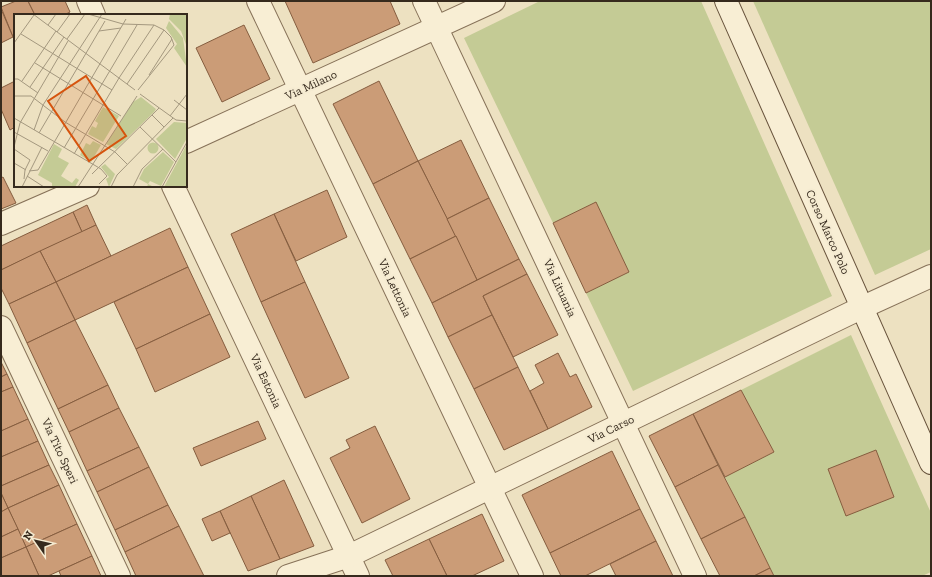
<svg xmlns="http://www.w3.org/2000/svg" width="932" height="577" viewBox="0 0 932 577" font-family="'Zilla Slab',serif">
<rect width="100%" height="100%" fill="#ede1c1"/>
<g fill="#c4cb95">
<polygon points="540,1 701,1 832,296 633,391 586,293 629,272 596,203 553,223 464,38"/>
<polygon points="753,1 931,1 931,249 875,275"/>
<polygon points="851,335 931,513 931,572 922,576 774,576 725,477 774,452 741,390"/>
</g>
<g fill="#cb9c77" stroke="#855d3f">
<polygon points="16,1 28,1 35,15 15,15 15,36 13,37 1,7"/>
<polygon points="28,1 65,1 70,12 64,15 35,15"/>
<polygon points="285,1 390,1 400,24 313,63"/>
<polygon points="1,9 13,37 1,43"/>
<polygon points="244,25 270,79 222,102 196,48"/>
<polygon points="15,81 15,127 10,130 1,109 1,88"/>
<polygon points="379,81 418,161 373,184 333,104"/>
<polygon points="461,140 489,198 447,219 418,161"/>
<polygon points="418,161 456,236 410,259 373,184"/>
<polygon points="3,177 16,203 1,209 1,178"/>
<polygon points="327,190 347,237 296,261 274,214"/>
<polygon points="489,198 519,259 477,280 447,219"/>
<polygon points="596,202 629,272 586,293 553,223"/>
<polygon points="87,205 96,225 82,232 73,212"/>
<polygon points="73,212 82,232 1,270 1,246"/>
<polygon points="274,214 305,282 261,302 231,234"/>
<polygon points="96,225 111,256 56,282 40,251"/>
<polygon points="170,228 188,267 75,320 56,282"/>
<polygon points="456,236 477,280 432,303 410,259"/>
<polygon points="40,251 56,282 9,304 1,288 1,270"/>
<polygon points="519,259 527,274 483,296 492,315 448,337 432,303"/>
<polygon points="188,267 210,314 136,349 114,302"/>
<polygon points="527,274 558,335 513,357 483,296"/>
<polygon points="56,282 75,320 27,343 9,304"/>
<polygon points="305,282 349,378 305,398 261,302"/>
<polygon points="210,314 230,357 155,392 136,349"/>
<polygon points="492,315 518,367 474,389 448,337"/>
<polygon points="75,320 108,385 58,409 27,343"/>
<polygon points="558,353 570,377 576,374 592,407 548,429 530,391 544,383 535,365"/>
<polygon points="1,362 7,374 1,377"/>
<polygon points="518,367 548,429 504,450 474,389"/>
<polygon points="7,374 13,387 1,392 1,377"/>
<polygon points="108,385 119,408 69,432 58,409"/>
<polygon points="13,387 28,419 1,431 1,392"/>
<polygon points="741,390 774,452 725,477 693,414"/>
<polygon points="119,408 139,447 87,471 69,432"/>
<polygon points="693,414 718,465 675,487 649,436"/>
<polygon points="28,419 38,441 1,457 1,431"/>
<polygon points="258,421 266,439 201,466 193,448"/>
<polygon points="375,426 410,499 362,523 330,458 350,448 346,440"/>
<polygon points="38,441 49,465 1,486 1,457"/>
<polygon points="139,447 149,467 97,492 87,471"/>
<polygon points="876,450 894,497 846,516 828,469"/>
<polygon points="612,451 640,509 550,553 522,495"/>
<polygon points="49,465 59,485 8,508 1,493 1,486"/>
<polygon points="718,465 745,517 701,539 675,487"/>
<polygon points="149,467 168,505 115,530 97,492"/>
<polygon points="284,480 314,546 280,559 251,496"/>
<polygon points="59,485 77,524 26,547 8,508"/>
<polygon points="1,493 8,508 1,512"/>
<polygon points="251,496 280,559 248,571 220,511"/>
<polygon points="168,505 179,526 125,552 115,530"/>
<polygon points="8,508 18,529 1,537 1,512"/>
<polygon points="640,509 656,541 585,576 561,576 550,553"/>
<polygon points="220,511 230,533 212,541 202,519"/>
<polygon points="482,514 504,561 472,576 447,576 429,539"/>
<polygon points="745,517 770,568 754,576 720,576 701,539"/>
<polygon points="77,524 92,556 48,576 39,576 26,547"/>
<polygon points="179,526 204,576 136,576 125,552"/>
<polygon points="18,529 26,547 1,558 1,537"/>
<polygon points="429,539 447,576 393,576 385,560"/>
<polygon points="656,541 673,576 616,576 610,564"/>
<polygon points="26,547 39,576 1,576 1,558"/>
<polygon points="92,556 101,576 61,576 59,571"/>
<polygon points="770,568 774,576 754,576"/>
</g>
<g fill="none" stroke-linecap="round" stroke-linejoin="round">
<defs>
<g id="street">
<polyline points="88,1 94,15"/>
<polyline points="258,1 532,576"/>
<polyline points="424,1 695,576"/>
<polyline points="186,142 494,1"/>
<polyline points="173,186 358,576"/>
<polyline points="1,224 88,186"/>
<polyline points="1,327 119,576"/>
<polyline points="288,576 349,556 861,308 931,276"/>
</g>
<polyline id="secondary" points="726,1 931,463"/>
</defs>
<use href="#street" stroke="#877259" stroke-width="24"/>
<use href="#secondary" stroke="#68533c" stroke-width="24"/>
<use href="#street" stroke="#f8eed4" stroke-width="22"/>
<use href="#secondary" stroke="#f8eed4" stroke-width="22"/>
</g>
<g text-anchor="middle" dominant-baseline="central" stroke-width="4" stroke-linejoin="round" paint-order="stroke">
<g font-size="12" fill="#362a1d" stroke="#f5ebd1">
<text transform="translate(311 85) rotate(-25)">Via Milano</text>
<text transform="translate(828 232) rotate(66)">Corso Marco Polo</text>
<text transform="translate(395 288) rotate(65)">Via Lettonia</text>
<text transform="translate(560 288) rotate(65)">Via Lituania</text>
<text transform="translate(266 381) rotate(65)">Via Estonia</text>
<text transform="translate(611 429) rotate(-26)">Via Carso</text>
<text transform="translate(60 451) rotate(65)">Via Tito Speri</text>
</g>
</g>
<g transform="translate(14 14)">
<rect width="173" height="173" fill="#ede1c1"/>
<path d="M 156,0 L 173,0 L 173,33 L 167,17 L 155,5 ZM 155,7 L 169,24 L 173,53 L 160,34 L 163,30 L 152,14 ZM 127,83 L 142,95 L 140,98 L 102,135 L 92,130 L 119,88 ZM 89,93 L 105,102 L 89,128 L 74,120 L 78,112 L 82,114 L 84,109 L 81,107 ZM 160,108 L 173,109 L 173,124 L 161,145 L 142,125 ZM 79,127 L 87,131 L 77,148 L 66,141 L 72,129 L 76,131 ZM133.5 134a5.5 5.5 0 1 1 11 0a5.5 5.5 0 1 1-11 0ZM 40,130 L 48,135 L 44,143 L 55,149 L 47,162 L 58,169 L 62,164 L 65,166 L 61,173 L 38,173 L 38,169 L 24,161 ZM 173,130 L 173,173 L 150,173 ZM 149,138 L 160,148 L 147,172 L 136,167 L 134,170 L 140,173 L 133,173 L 134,170 L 125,165 L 130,155 ZM 91,150 L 101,160 L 95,173 L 92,165 L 95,163 L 87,153 Z" fill="#c4cb95"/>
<path fill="none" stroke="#a4987f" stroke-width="1" d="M 19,0 L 121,76M 74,0 L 109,10 L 140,11 L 150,16 L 157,23 L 160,31 L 124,76M 34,11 L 42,0M 85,17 L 107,14M 43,18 L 56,0M 7,20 L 98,76M 53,25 L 71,0M 0,29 L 20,1M 21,49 L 107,102M 0,55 L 0,104M 135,61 L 158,25M 105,64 L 140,11M 0,65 L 4,65 L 24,79M 8,67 L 42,17M 113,70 L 150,16M 16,73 L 50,23M 126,80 L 162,106 L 173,107M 0,82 L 17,82 L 51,108 L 101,138 L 113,150M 160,86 L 173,96M 138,101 L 150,113M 156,102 L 173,80M 0,104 L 87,155 L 93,162 L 85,170M 126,113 L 162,148M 20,116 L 29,91 L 88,0M 0,118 L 34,137M 25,119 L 91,7M 0,133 L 6,109 L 54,27M 50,134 L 123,11M 0,135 L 16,146 L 11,156 L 10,165M 60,140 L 105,64M 0,149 L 12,156M 15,157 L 24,156 L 112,5M 78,160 L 145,94M 13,162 L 30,173M 8,173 L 28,133M 64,173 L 123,82M 97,173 L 103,161 L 159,104M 119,173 L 128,155 L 149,135M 148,173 L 173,128"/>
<path fill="#d6540e" fill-opacity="0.15" stroke="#d6540e" stroke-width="2" d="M 72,62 L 112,122 L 75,147 L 34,87 Z"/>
<rect width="173" height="173" fill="none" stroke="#362a1d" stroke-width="2"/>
</g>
<rect width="932" height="577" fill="none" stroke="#362a1d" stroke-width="4"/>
<g transform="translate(36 541) rotate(304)" stroke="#f5ebd1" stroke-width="3" paint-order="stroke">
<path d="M0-3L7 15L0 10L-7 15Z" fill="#362a1d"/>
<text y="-6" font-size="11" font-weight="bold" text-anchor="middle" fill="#362a1d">N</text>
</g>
</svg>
